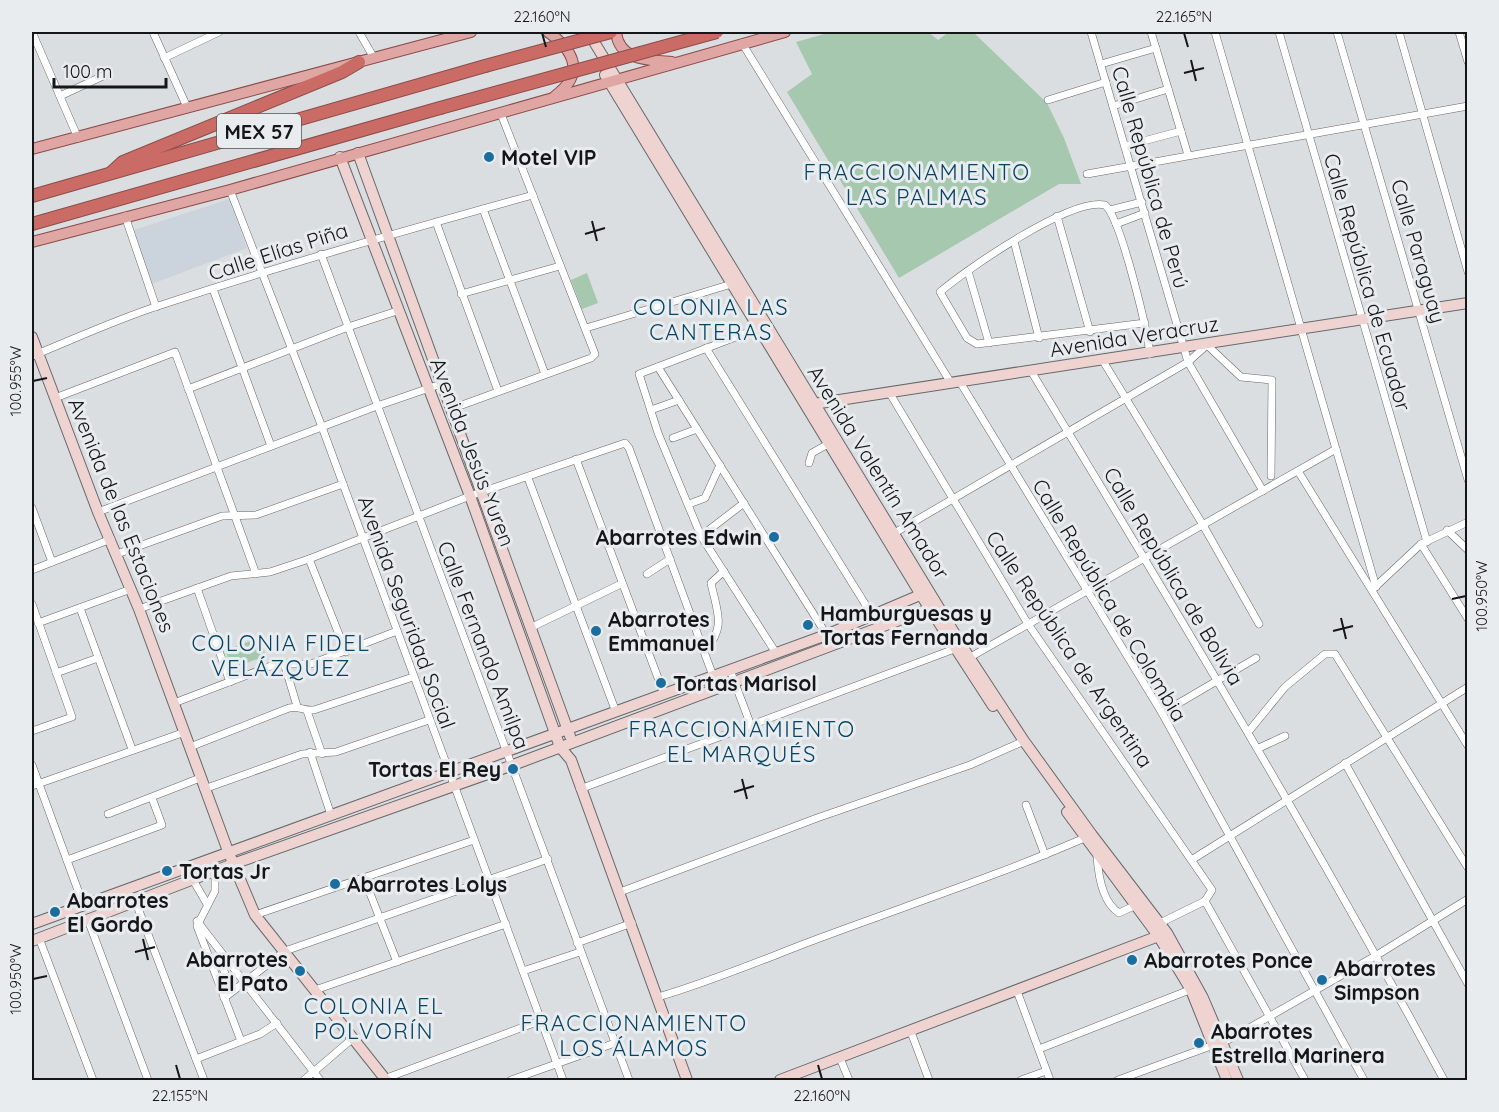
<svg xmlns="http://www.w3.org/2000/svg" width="1499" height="1112" viewBox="0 0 1499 1112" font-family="Quicksand,sans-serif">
<rect width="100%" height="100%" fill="#dbdee1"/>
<polygon fill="#cbd4dc" points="229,199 247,248 152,284 134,230"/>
<g fill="#a6c8af">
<polygon points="831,32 928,32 938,40 949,32 973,32 1047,103 1064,138 1081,184 1059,184 899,278 787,92 812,74 796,42"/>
<polygon points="587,273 598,303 582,309 571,280"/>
<polygon points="259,638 266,656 232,668 225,650"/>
</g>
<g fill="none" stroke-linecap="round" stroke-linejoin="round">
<defs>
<g id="street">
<polyline points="32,32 78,138"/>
<polyline points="153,32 187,107"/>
<polyline points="359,32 374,58"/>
<polyline points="1091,32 1188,362 1263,491"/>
<polyline points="1151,32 1188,155"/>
<polyline points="1215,32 1376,587"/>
<polyline points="1279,32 1427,542"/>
<polyline points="1337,32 1468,480"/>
<polyline points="1399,32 1468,272"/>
<polyline points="1459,32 1468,62"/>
<polyline points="742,43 951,383"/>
<polyline points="164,58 219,32"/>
<polyline points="1101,64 1156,48"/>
<polyline points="60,96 103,76"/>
<polyline points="1048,100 1106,82"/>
<polyline points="1113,106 1168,89"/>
<polyline points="1125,146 1181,131"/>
<polyline points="1087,174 1468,106"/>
<polyline points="230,190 322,427 563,1080"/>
<polyline points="483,209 545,374"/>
<polyline points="1110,210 1142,202"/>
<polyline points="125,216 156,307"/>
<polyline points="1057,216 1090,332"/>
<polyline points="436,222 498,391"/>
<polyline points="1116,224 1145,213"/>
<polyline points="1014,241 1039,338"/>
<polyline points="321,254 629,1080"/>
<polyline points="968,271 989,343"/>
<polyline points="213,289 271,446"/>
<polyline points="461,294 560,266"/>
<path d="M 1145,323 L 977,344 L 967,338 L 940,292 C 967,269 1071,197 1105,205 C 1121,218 1147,330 1150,354"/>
<polyline points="762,327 639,374 658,433 701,536 776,653"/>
<polyline points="586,328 735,283"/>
<polyline points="706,348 872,615"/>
<path d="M 32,356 C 74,339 115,320 158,306 C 282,265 407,230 533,195"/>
<polyline points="1103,361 1203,525 1259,624"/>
<polyline points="658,367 833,645"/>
<path d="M 1031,371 C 1173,605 1314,839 1444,1080"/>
<polyline points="960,382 1162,713 1364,1080"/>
<polyline points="188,389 348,327 397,311"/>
<polyline points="889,392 1028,624 1212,890 1205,901 1158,924"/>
<polyline points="55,398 175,352 256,574"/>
<polyline points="451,409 591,358 595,354 501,114"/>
<polyline points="651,410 679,400"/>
<polyline points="673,438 697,429"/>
<polyline points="576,459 664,694"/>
<polyline points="809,463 812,453 828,444"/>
<polyline points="1298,471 1468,746"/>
<polyline points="528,478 616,712"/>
<polyline points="689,504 705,498 720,465"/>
<polyline points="32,508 52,562"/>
<polyline points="98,512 377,406 441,384"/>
<polyline points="1447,530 1468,550"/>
<polyline points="891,535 1188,362 1207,345 1241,377 1272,380 1271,476"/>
<polyline points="701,536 744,503"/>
<polyline points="1421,544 1468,619"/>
<polyline points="117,554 222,516 256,515 343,484"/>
<polyline points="309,559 346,652"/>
<polyline points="32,570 111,539"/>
<polyline points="647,574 670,559"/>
<polyline points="197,588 230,682"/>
<polyline points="1374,588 1421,544 1468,522"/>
<polyline points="32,604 72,717 32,731"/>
<polyline points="80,608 132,749"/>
<polyline points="139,609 231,576 270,572 309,559 470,496 625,443 629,448 713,676"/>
<polyline points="38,623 131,589"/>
<polyline points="532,627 621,584"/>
<path d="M 704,651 C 727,628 717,612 711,583 L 724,571"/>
<polyline points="967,659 1336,449"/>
<polyline points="284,663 297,706"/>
<polyline points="730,670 750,723"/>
<polyline points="56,673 98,658"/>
<polyline points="174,703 276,664 311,664 397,631"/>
<polyline points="307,711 322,754"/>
<polyline points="1162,713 1256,658"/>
<polyline points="1249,731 1285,687 1325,654 1335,654 1468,868"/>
<path d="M 190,747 L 289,708 C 299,706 305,711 314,710 L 413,677"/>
<polyline points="1259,748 1285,736"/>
<polyline points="310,752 331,815"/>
<polyline points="1345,763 1468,984"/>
<polyline points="32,765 83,904"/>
<polyline points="32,786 185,732"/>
<polyline points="204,789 302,754 336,752 429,720"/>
<polyline points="580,789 957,648"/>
<polyline points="1026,805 1045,855"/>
<polyline points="108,814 200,778"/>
<path d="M 1097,855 C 1098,873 1102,902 1119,913 L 1134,906"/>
<polyline points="1193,859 1468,687"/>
<polyline points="67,860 162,825 152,798"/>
<polyline points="215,871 215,891 197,926 241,1041"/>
<polyline points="364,878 397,962"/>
<polyline points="193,880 207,904"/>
<polyline points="620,892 817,818 970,765 1024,741"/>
<polyline points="1205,901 1305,1080"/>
<polyline points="136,903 204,1080"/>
<polyline points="255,915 474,840"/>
<polyline points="88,920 148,1080"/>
<polyline points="197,921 320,1080"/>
<polyline points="39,938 93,1080"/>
<polyline points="577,943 632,923"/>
<polyline points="220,961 232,991"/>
<polyline points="523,971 580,952"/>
<polyline points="315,990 506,924"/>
<polyline points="1017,991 1050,1080"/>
<path d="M 658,997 C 713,981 764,959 817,939 C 908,905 1000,875 1089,836"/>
<polyline points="224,998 285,951 548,859"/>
<polyline points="911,1032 929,1080"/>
<polyline points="1039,1049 1192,989"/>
<polyline points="840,1058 849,1080"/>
<polyline points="196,1059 260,1034 277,1023"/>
<polyline points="384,1079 542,1020"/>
<polyline points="304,1080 352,1039"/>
<polyline points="511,1080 615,1043"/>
<polyline points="1021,1080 1046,1071"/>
<polyline points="1118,1080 1230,1039 1377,955 1468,899"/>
</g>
<g id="secondary">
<polyline points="588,32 969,657 1024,741 1092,835 1167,933 1203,998 1238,1080"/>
<polyline points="605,75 921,595 993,706"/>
<polyline points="358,153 570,736"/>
<polyline points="340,157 470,496 560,747 571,760 687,1080"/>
<polyline points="32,337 98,512 139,609 228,851 255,915 386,1080"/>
<polyline points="807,405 1468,303"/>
<polyline points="1067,812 1159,937 1191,990 1227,1080"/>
<polyline points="32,924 826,635 927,592"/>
<polyline points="32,941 233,864 513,765 934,607"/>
<polyline points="780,1080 1164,934"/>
</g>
<g id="primary">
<path d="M 548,32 C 575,51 585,74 555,96"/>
<path d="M 616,32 C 619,61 649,60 672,62"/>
<polyline points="32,149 471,32"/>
<polyline points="32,242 230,190 785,32"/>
</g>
<g id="highway">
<polyline points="112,172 123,162 342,72 359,62"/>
<polyline points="32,196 485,66"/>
<polyline points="32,224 440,108"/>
</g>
</defs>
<use href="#street" stroke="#66696b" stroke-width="8"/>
<use href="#secondary" stroke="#66696b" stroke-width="12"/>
<use href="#primary" stroke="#8b4d4a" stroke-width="12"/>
<use href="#highway" stroke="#8b4d4a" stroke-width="14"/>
<use href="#street" stroke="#fff" stroke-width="7"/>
<use href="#secondary" stroke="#efd3d1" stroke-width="10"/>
<use href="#primary" stroke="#dfa6a3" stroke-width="10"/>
<use href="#highway" stroke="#ca6b65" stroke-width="12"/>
<defs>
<g id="highway-bridge">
<polyline points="485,66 611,32"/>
<polyline points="440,108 717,32"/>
</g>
</defs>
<use href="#highway-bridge" stroke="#8b4d4a" stroke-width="14" stroke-linecap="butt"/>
<use href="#highway-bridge" stroke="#ca6b65" stroke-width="12"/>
</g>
<path fill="none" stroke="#151617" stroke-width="2" d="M 542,33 L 546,47M 1184,33 L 1188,47M 1191,60 L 1196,81M 1184,73 L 1204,68M 592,221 L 597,241M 585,234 L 605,228M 33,381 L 47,378M 1452,599 L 1466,596M 1341,618 L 1346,639M 1333,631 L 1353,626M 742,779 L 747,799M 734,792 L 754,786M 143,939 L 148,960M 135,952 L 155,947M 33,979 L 47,976M 176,1065 L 180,1079M 818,1065 L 822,1079"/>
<g fill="#1a6e9f" stroke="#e9ecee" stroke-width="2">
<circle cx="489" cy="157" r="6"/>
<circle cx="774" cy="537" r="6"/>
<circle cx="808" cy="625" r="6"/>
<circle cx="596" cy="631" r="6"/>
<circle cx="661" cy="683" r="6"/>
<circle cx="513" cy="769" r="6"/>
<circle cx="167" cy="871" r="6"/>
<circle cx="335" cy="884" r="6"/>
<circle cx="55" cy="912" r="6"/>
<circle cx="1132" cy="960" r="6"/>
<circle cx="300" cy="971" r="6"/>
<circle cx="1322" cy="980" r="6"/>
<circle cx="1199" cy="1043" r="6"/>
</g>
<g text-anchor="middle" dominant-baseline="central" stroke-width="6" stroke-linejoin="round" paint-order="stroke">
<rect fill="#e9ecee" stroke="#555658" stroke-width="1.5" x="217" y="114" width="84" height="34" rx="4.5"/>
<g font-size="20" font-weight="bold" fill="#151617">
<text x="259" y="131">MEX 57</text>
</g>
<g font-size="21" font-weight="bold" fill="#151617" stroke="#e9ecee" text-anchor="start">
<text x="501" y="157">Motel VIP</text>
<text x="762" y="537" text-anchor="end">Abarrotes Edwin</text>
<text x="820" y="613">Hamburguesas y<tspan x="820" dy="24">Tortas Fernanda</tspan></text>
<text x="608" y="619">Abarrotes<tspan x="608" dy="24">Emmanuel</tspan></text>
<text x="673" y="683">Tortas Marisol</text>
<text x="501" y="769" text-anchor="end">Tortas El Rey</text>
<text x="179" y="871">Tortas Jr</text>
<text x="347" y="884">Abarrotes Lolys</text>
<text x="67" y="900">Abarrotes<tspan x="67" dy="24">El Gordo</tspan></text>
<text x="288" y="959" text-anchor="end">Abarrotes<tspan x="288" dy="24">El Pato</tspan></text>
<text x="1144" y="960">Abarrotes Ponce</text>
<text x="1334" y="968">Abarrotes<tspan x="1334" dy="24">Simpson</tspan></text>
<text x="1211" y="1031">Abarrotes<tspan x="1211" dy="24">Estrella Marinera</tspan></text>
</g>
<g font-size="21" fill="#151617" stroke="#e9ecee">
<text transform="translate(1151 177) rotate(74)">Calle República de Perú</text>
<text transform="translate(278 251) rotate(-18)">Calle Elías Piña</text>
<text transform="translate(1419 251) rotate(74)">Calle Paraguay</text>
<text transform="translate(1368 282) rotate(74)">Calle República de Ecuador</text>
<text transform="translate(1134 336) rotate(-9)">Avenida Veracruz</text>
<text transform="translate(473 452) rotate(69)">Avenida Jesús Yuren</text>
<text transform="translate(879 472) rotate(58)">Avenida Valentín Amador</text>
<text transform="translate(122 515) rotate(68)">Avenida de las Estaciones</text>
<text transform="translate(1174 576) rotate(59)">Calle República de Bolivia</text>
<text transform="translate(1110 600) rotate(59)">Calle República de Colombia</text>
<text transform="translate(407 612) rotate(70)">Avenida Seguridad Social</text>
<text transform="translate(484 645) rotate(69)">Calle Fernando Amilpa</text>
<text transform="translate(1070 649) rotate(56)">Calle República de Argentina</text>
</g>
<g font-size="22" letter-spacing="1.5" fill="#074364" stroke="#e9ecee">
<text x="917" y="172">FRACCIONAMIENTO<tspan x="917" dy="25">LAS PALMAS</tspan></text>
<text x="711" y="307">COLONIA LAS<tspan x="711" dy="25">CANTERAS</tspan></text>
<text x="281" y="643">COLONIA FIDEL<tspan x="281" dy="25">VELÁZQUEZ</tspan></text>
<text x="742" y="729">FRACCIONAMIENTO<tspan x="742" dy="25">EL MARQUÉS</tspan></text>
<text x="374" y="1006">COLONIA EL<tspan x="374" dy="25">POLVORÍN</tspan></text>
<text x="634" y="1023">FRACCIONAMIENTO<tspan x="634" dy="25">LOS ÁLAMOS</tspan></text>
</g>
</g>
<rect width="1499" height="1112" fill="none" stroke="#e9ecee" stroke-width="66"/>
<path d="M54 78v9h112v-9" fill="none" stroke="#151617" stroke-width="3"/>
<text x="63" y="78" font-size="18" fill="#151617" stroke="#e9ecee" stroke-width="4.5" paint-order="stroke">100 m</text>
<rect x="33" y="33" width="1433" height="1046" fill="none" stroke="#151617" stroke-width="2"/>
<g font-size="15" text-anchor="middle" fill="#151617">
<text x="542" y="22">22.160°N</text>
<text x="1184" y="22">22.165°N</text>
<text transform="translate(16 381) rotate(-90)" y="5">100.955°W</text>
<text transform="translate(1482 596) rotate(-90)" y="5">100.950°W</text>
<text transform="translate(16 979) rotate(-90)" y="5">100.950°W</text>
<text x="180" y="1101">22.155°N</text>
<text x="822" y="1101">22.160°N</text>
</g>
</svg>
